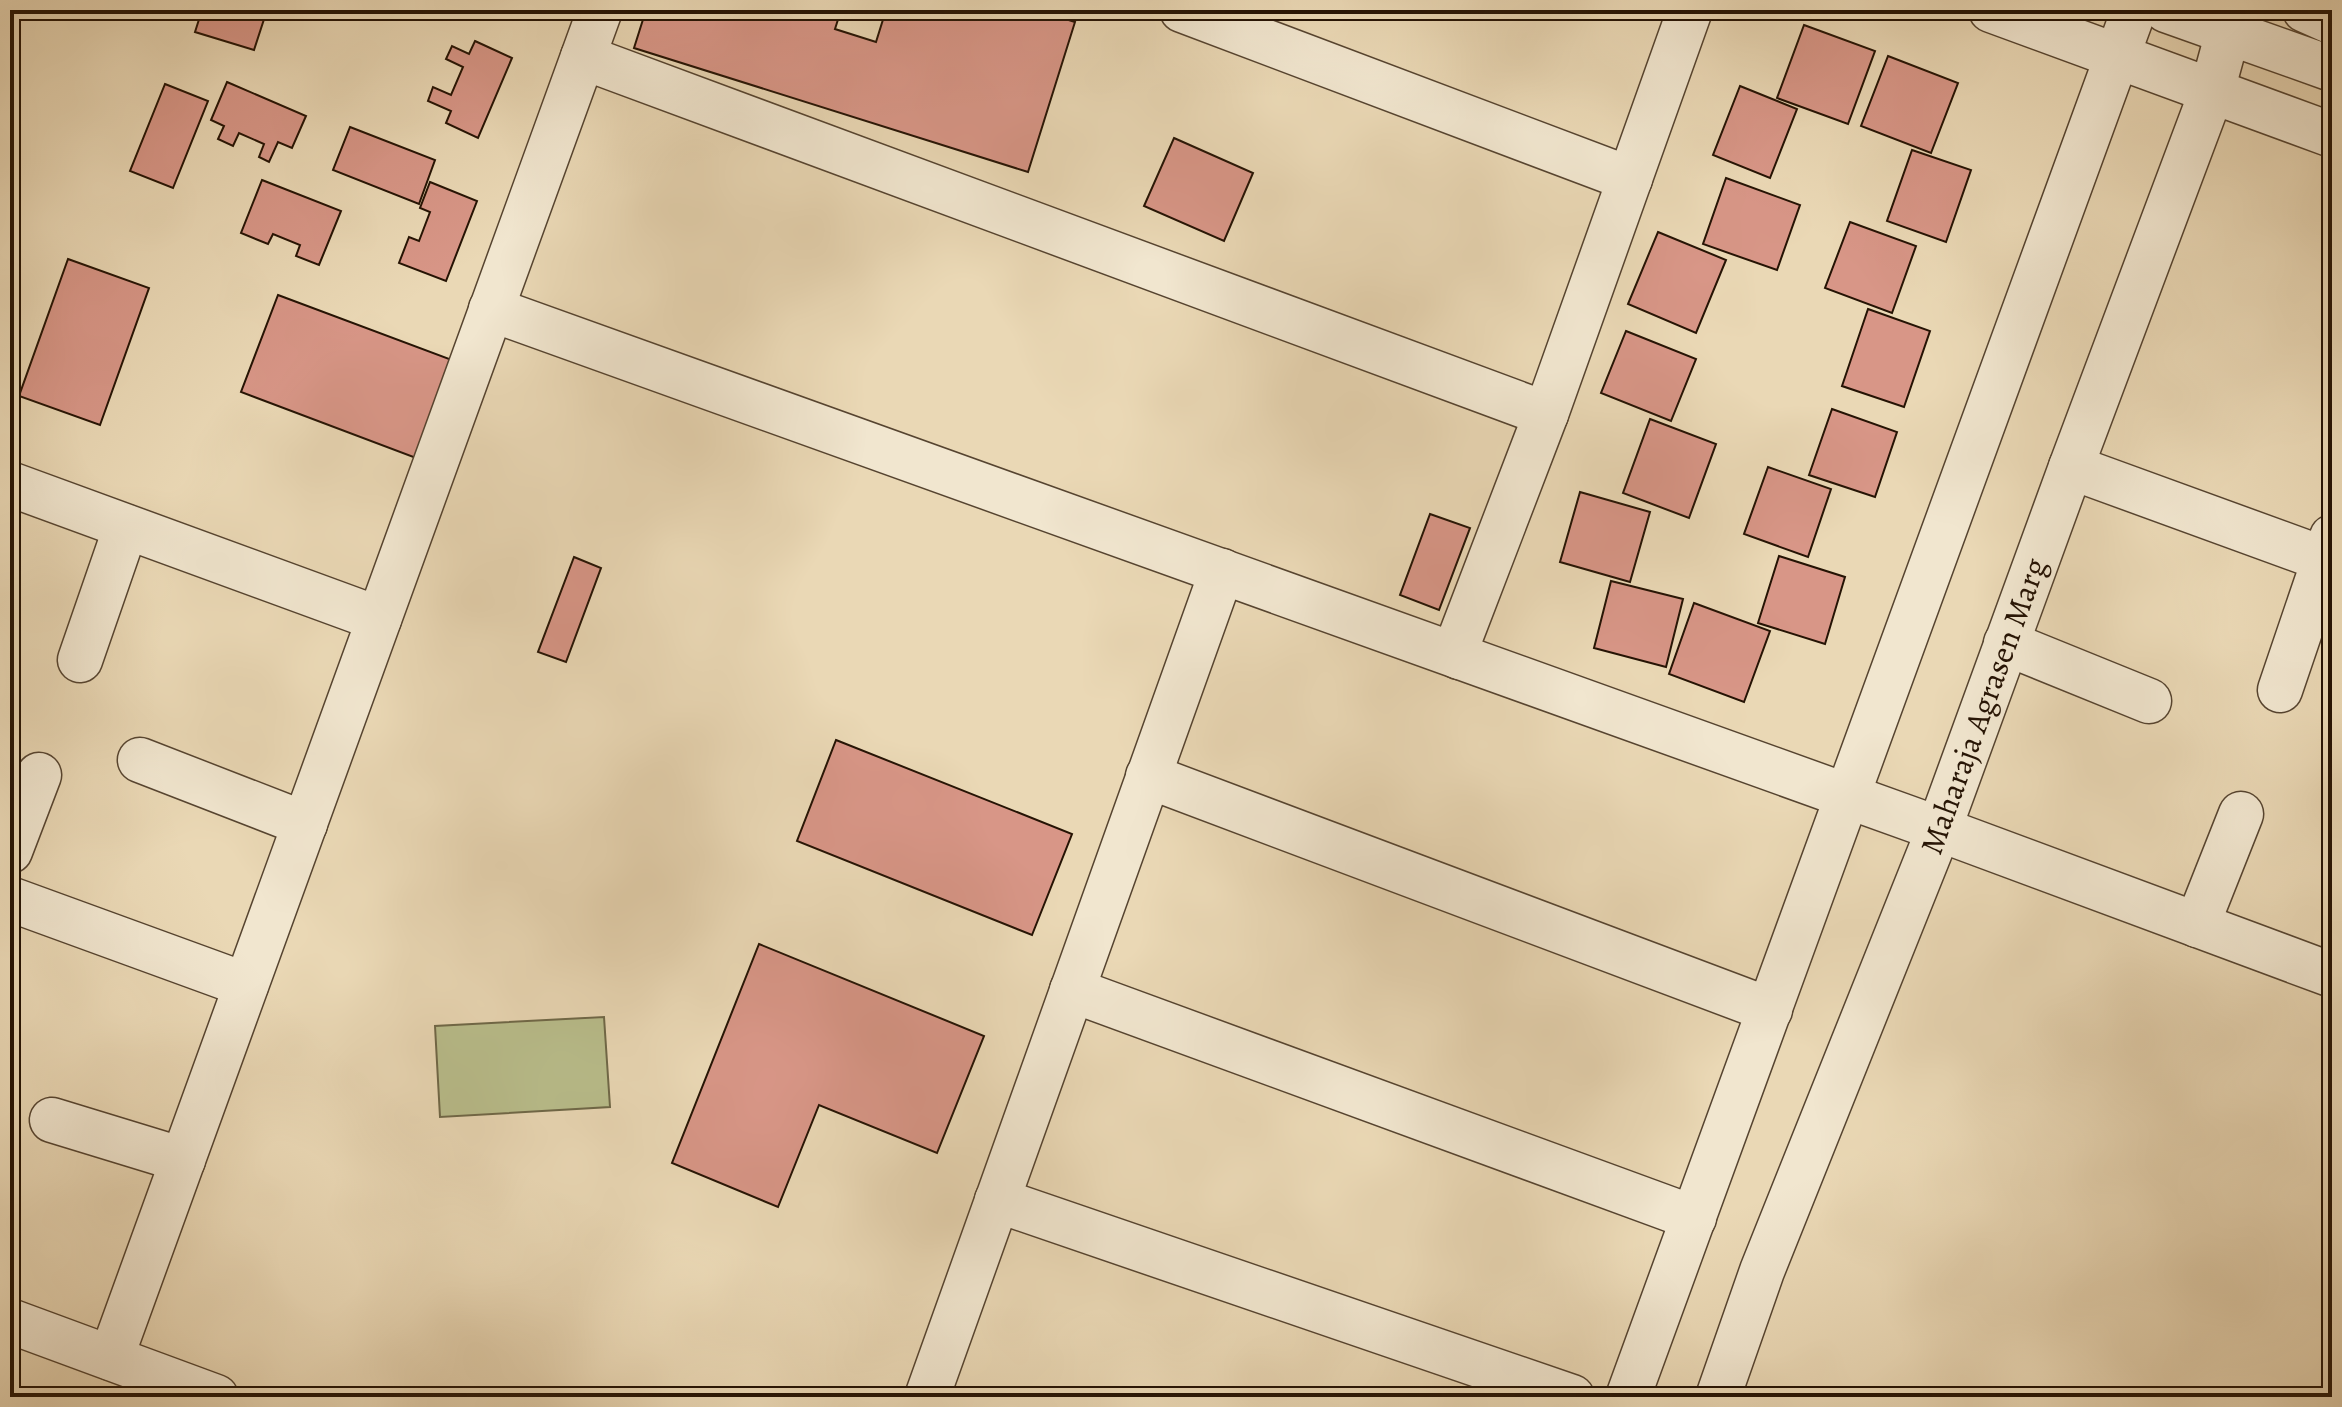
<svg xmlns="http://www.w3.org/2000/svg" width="2342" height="1407" viewBox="0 0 2342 1407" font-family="Alegreya,serif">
<rect width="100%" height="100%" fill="#ead8b5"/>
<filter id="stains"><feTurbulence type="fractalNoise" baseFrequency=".0025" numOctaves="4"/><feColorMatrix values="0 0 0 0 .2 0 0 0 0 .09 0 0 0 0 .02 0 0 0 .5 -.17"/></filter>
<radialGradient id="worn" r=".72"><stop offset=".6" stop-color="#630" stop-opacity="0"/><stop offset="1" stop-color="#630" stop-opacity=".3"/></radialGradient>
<polygon fill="#b9be8c" stroke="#6f6848" stroke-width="2" points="604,1017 610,1107 440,1117 435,1026"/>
<g fill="#d89687" stroke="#251304" stroke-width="2">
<polygon points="202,10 267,10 254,50 195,32"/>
<polygon points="646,10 841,10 835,29 876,42 886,10 1037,10 1075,22 1028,172 634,48"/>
<polygon points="1804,25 1875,51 1848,124 1777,98"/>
<polygon points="475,41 512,58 478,138 446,123 451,111 428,101 433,87 451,95 463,67 446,59 452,46 469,54"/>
<polygon points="1888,56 1958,83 1931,153 1861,126"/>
<polygon points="227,82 306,116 292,148 278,142 269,162 259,157 264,144 239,133 233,146 218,139 224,126 211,120"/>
<polygon points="165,84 208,101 173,188 130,171"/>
<polygon points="1740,86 1797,109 1770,178 1713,155"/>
<polygon points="350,127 435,160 419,204 333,170"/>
<polygon points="1174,138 1253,173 1224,241 1144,206"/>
<polygon points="1912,150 1971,170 1946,242 1887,221"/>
<polygon points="1726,178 1800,205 1777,270 1703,244"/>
<polygon points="262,180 341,211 319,265 296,256 300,245 273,234 268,244 241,233"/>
<polygon points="430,182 477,201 446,281 399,263 409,237 419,241 430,212 420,208"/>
<polygon points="1850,222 1916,246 1892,313 1825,288"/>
<polygon points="1658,232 1726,260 1696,333 1628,304"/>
<polygon points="68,259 149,288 100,425 19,396"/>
<polygon points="278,295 452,360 416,458 241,392"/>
<polygon points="1868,309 1930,331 1904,407 1842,386"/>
<polygon points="1626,331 1696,359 1671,421 1601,393"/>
<polygon points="1832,409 1897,432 1875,497 1809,475"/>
<polygon points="1650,419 1716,444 1689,518 1623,493"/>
<polygon points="1768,467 1831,489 1808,557 1744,534"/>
<polygon points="1580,492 1650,512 1630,582 1560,562"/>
<polygon points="1430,514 1470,528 1439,610 1400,595"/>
<polygon points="1779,556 1845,577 1825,644 1758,623"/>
<polygon points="574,557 601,568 566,662 538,652"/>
<polygon points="1611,581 1683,599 1666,667 1594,648"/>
<polygon points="1694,603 1770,631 1744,702 1669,674"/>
<polygon points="836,740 1072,834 1032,935 797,841"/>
<polygon points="759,944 984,1036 937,1153 819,1105 778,1207 672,1163"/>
</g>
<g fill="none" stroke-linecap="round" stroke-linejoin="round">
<defs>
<g id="minor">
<polyline points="1182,10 1630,179"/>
<polyline points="1991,10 2332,135"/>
<polyline points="2166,10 2332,69"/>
<polyline points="2305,10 2332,22"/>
<polyline points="583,57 1546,414"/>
<polyline points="491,309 1939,829 2332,975"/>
<polyline points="2071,467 2332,562"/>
<polyline points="10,484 379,619"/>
<polyline points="2006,643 2149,701"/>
<polyline points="1459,657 1454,654 1546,414 1690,10"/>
<polyline points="80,660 126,527"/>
<polyline points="2280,690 2332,537"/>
<polyline points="140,760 305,824"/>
<polyline points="1148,776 1770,1010"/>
<polyline points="10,851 39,775"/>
<polyline points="10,899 246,985"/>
<polyline points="2197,925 2241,814"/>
<polyline points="1072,990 1694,1218"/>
<polyline points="52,1120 183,1160"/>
<polyline points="997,1200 1572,1397"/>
<polyline points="10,1321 216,1397"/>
<polyline points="111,1358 600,10"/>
<polyline points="927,1397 1222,571"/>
<polyline points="1628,1397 2134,10"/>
<polyline points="1718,1397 1762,1271 1939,829 2071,467 2212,91 2234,10"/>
</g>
</defs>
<use href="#minor" stroke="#564430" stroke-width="47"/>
<use href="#minor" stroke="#f1e6cf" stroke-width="44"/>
</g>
<g text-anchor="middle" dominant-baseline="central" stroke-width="7" stroke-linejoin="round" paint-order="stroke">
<g font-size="32" fill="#251304" stroke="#f1e6cf">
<text transform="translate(1983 706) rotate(-70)">Maharaja Agrasen Marg</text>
</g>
</g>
<rect width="2342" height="1407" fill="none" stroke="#ead8b5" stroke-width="40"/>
<rect x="12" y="12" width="2318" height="1383" fill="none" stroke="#251304" stroke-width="4"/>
<rect x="20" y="20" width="2302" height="1367" fill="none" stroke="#251304" stroke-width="2"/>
<rect width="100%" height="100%" filter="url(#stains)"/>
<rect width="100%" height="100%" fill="url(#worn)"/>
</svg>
